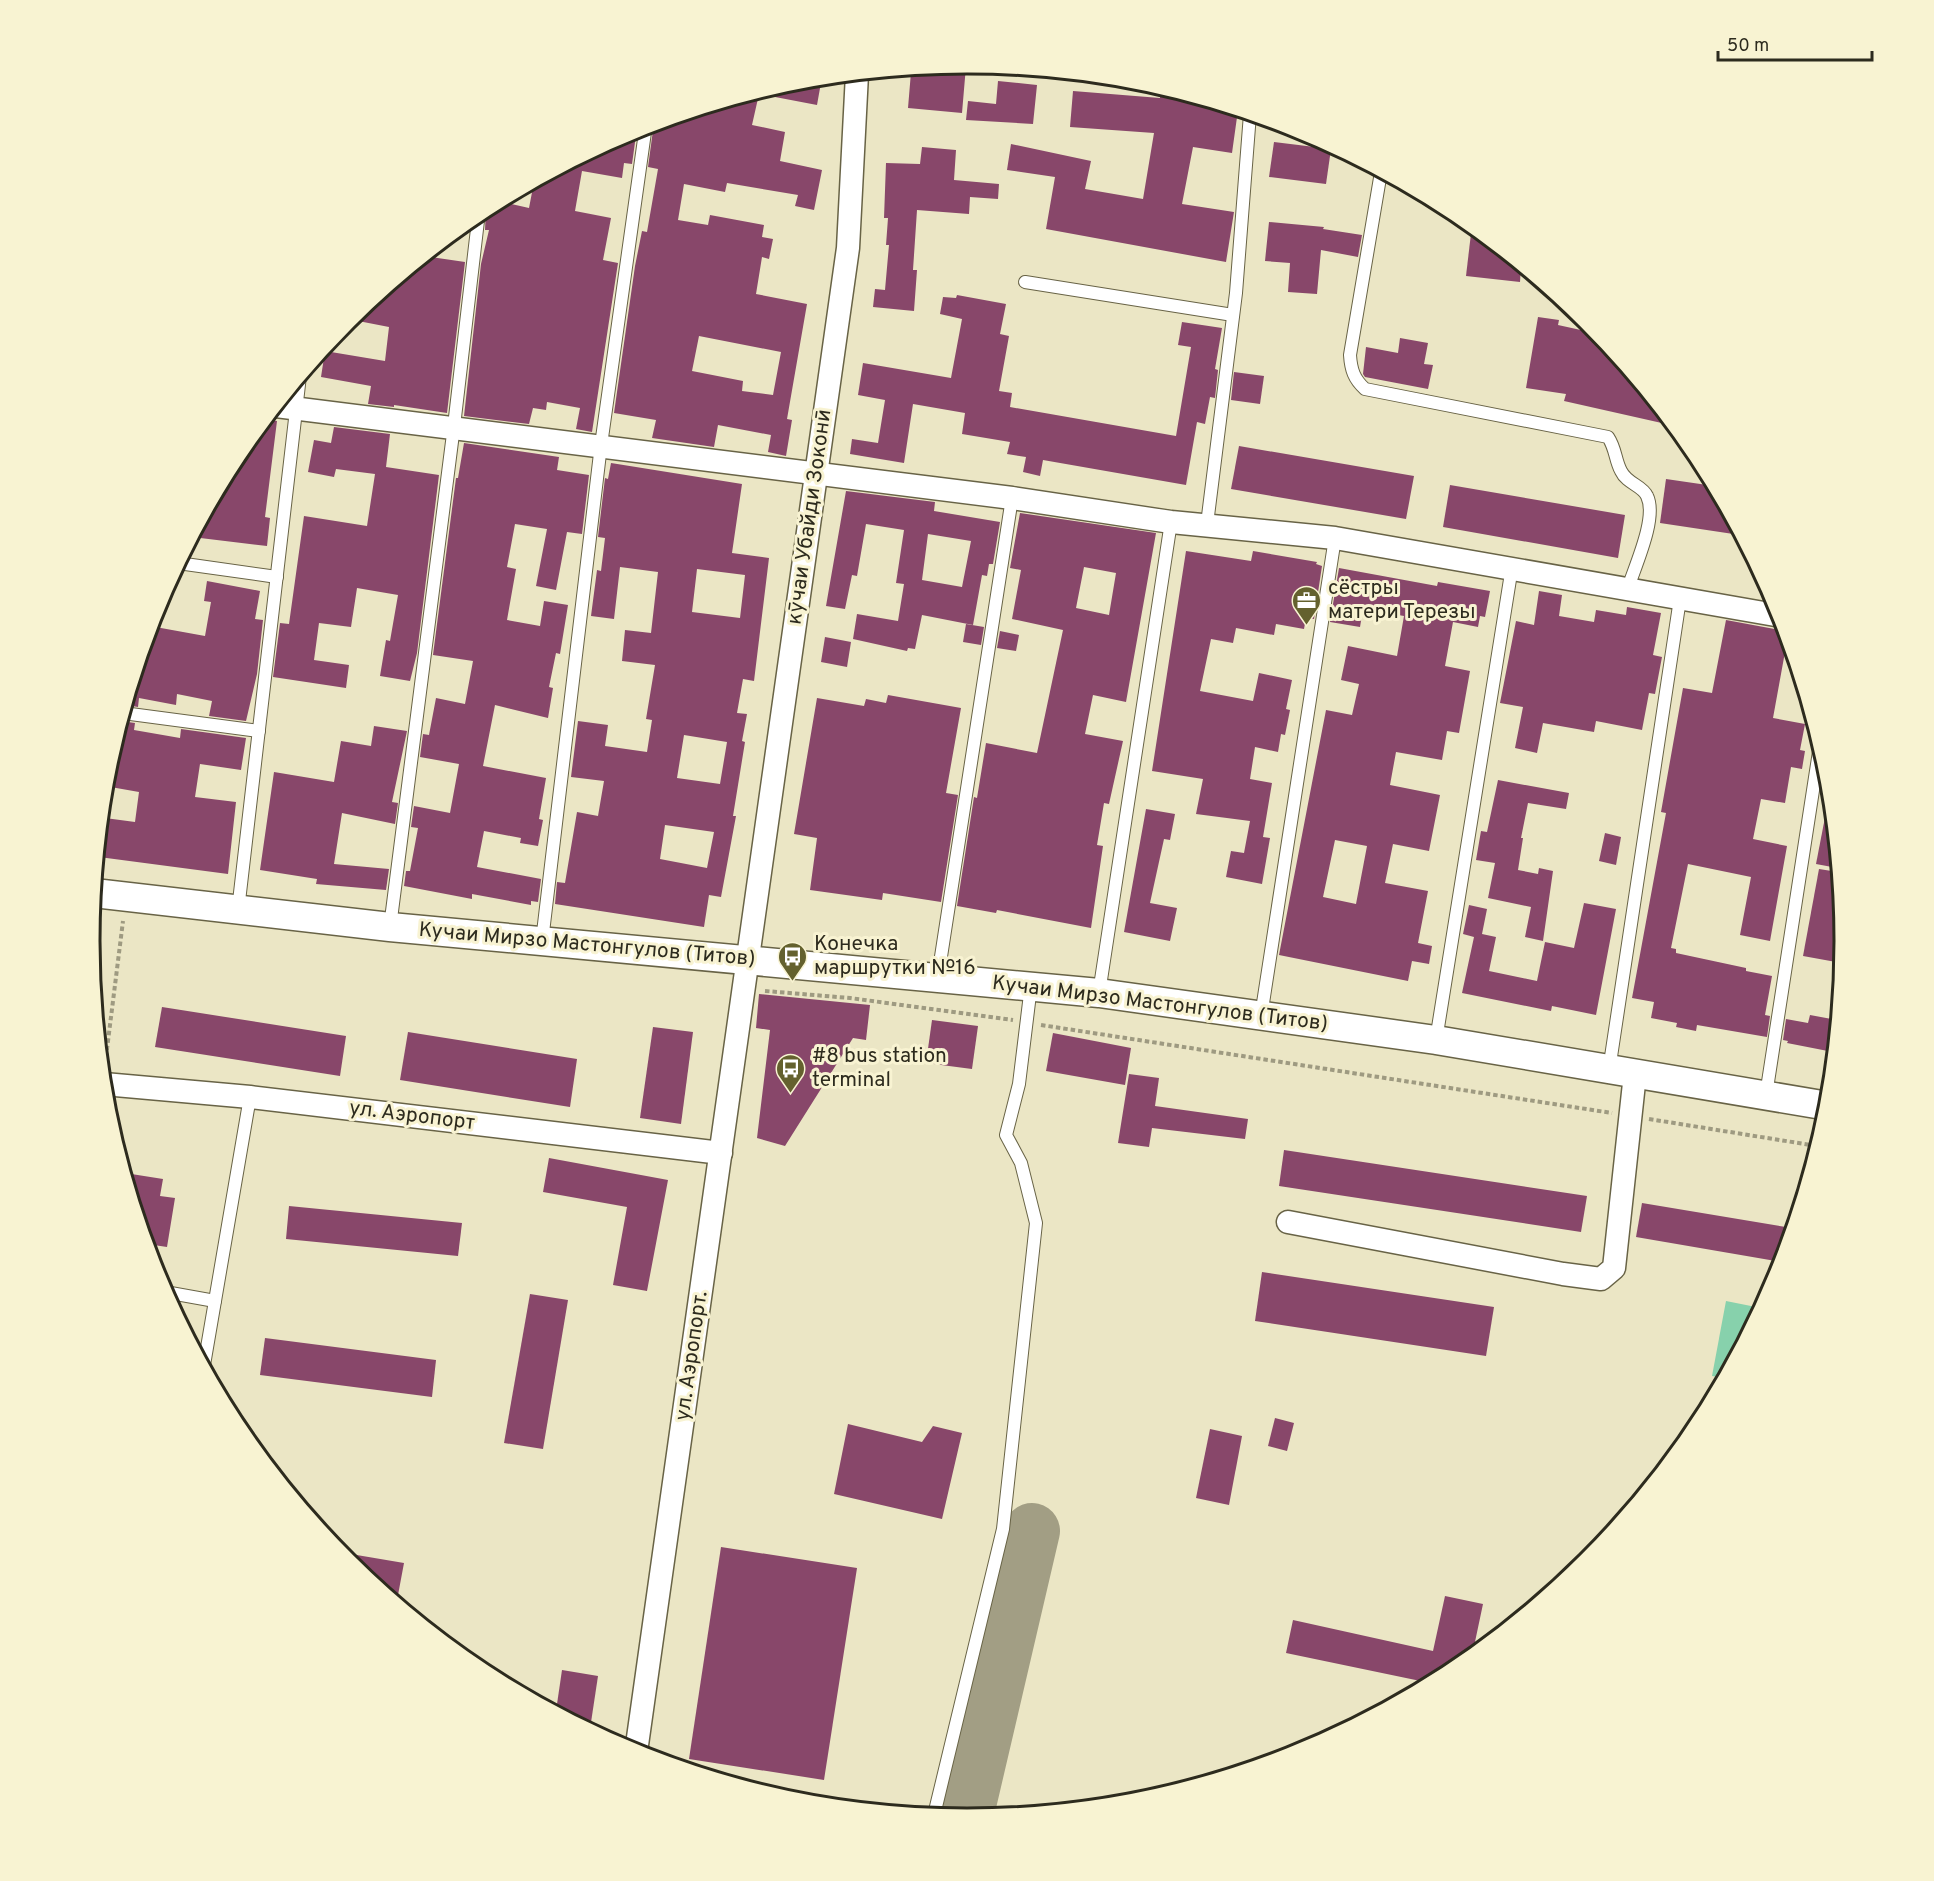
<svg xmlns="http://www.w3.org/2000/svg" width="1934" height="1881" viewBox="0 0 1934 1881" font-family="Overpass,sans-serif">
<rect width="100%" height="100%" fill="#ebe6c5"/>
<polygon fill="#87d1ac" points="1726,1301 1761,1308 1723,1378 1712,1376"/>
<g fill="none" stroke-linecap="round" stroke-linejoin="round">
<polyline stroke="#a29e84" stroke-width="56" points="965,1818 1032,1531"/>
</g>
<g fill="#88476a" fill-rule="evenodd">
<polygon points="951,65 966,66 962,113 908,108 911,72 928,74 929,67"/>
<path d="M 822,77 L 817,105 L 759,94 L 752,125 L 785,132 L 780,161 L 822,170 L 814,210 L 795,206 L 798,195 L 727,183 L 725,192 L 684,184 L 678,220 L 708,225 L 710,215 L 764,225 L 762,237 L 773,239 L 769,259 L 762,257 L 756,294 L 807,304 L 787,419 L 792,420 L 786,456 L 768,452 L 771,435 L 718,425 L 714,447 L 652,438 L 656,420 L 614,413 L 635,266 L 642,231 L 647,232 L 658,169 L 648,167 L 654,123 L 796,80 ZM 699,336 L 781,352 L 773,395 L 742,391 L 743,381 L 692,371 Z"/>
<polygon points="998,81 1037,85 1033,124 966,120 968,101 996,104"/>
<polygon points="1160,86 1238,110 1232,153 1193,147 1182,204 1234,212 1226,262 1046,229 1055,177 1007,170 1011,144 1091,161 1085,189 1143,199 1154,133 1070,127 1073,91 1160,98"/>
<polygon points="637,128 632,164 624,163 622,178 582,171 575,211 611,218 603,260 618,263 592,432 576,429 580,408 547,402 546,410 533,408 529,424 464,416 481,264 489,230 485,230 486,208 498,201 529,208 534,182"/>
<polygon points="1274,142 1331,149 1326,184 1269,177"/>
<polygon points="922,147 956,150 954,180 999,184 998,199 970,197 969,214 917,210 913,270 917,270 914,311 873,307 875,289 885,290 889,245 886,245 888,218 884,218 886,163 920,164"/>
<polygon points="1269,222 1324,227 1323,229 1362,235 1358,257 1321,250 1317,294 1288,292 1290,263 1265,261"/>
<polygon points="1472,225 1521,266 1520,282 1466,276"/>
<polygon points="424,256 465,262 447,413 394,405 394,407 368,404 371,386 321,377 325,351 385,361 389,327 348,319"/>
<polygon points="957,295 1006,304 1000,334 1009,336 999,391 1012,393 1010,407 1176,436 1191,347 1178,345 1182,322 1222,328 1215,369 1218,370 1215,398 1210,397 1205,424 1197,422 1186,485 1043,460 1040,476 1023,472 1026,457 1007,454 1010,442 962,434 965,413 913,404 904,463 850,454 852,439 878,443 885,400 858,395 863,363 951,378 962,319 940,314 943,297 956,298"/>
<polygon points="1538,317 1559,320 1558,325 1599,334 1675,426 1564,401 1566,394 1526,388"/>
<polygon points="1400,338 1428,343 1424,364 1433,365 1428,389 1365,377 1363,374 1366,347 1398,353"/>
<polygon points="1234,372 1264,376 1260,404 1231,400"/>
<polygon points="265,419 277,421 265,517 270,518 267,546 192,537 238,453"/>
<polygon points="334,427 390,434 386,467 439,475 417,653 410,681 380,676 386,640 390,641 398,595 357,588 351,627 319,623 314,660 349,665 346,688 273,677 280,623 289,624 304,516 367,526 375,474 336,469 334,477 308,472 314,440 331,443"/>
<polygon points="464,443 559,457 557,470 589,475 582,534 567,532 556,590 536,586 547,529 515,524 507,567 516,569 507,620 540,626 544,601 568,605 560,654 556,653 549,687 553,688 548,718 495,705 483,766 546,778 539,819 543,820 538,846 520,843 521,838 484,831 477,867 541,879 538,902 531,901 531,905 472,894 472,899 404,886 406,871 410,871 418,828 411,827 414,806 450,813 459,764 420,757 423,734 429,735 436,698 465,704 473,661 433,655 456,478 458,478"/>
<polygon points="1239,446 1414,476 1406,519 1231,489"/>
<path d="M 611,463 L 742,484 L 732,553 L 769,558 L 754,681 L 743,679 L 737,713 L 747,714 L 742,741 L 745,742 L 733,816 L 736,816 L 721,897 L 709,895 L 704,927 L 555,904 L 557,882 L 565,883 L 577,812 L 598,816 L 604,781 L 571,777 L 578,721 L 608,725 L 605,746 L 647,752 L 652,720 L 646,719 L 655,665 L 622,661 L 625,630 L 651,633 L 658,572 L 620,567 L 614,619 L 591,616 L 597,570 L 601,571 L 605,538 L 598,537 L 605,478 L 608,479 ZM 697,569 L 745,575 L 740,618 L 692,612 ZM 684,735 L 727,742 L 720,784 L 677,778 ZM 665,825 L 714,832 L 707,868 L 660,859 Z"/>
<polygon points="1666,479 1714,486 1740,535 1660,523"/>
<polygon points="1450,485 1625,515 1618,558 1443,527"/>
<path d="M 846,491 L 935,502 L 934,511 L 1000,522 L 993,564 L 989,564 L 987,576 L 982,575 L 973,625 L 922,615 L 915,649 L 908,648 L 907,651 L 853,639 L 857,614 L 898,621 L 904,584 L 896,583 L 904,530 L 866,524 L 857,576 L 852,575 L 845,609 L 826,606 ZM 928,534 L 971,541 L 962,587 L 922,580 Z"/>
<path d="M 1020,513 L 1156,533 L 1126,702 L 1093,695 L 1085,734 L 1123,741 L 1109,804 L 1104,803 L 1097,845 L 1103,846 L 1091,928 L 997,910 L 996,913 L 957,906 L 974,797 L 977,798 L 986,743 L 1037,753 L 1063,630 L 1012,619 L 1021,570 L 1010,568 ZM 1084,567 L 1116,573 L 1109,615 L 1076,608 Z"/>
<polygon points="1186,551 1251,561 1253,551 1317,562 1316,564 1322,566 1314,619 1306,618 1304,629 1276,624 1274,635 1236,628 1233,643 1211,639 1200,691 1253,701 1259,673 1292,680 1286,709 1290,710 1285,735 1281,734 1278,752 1255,747 1250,779 1272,783 1263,837 1270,838 1262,884 1226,877 1231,851 1244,853 1250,821 1196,814 1203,779 1152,771"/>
<path d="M 1339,568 L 1437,586 L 1438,582 L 1490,591 L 1485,617 L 1480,616 L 1478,627 L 1453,622 L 1445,666 L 1470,671 L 1459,733 L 1447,731 L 1442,760 L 1396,752 L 1390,785 L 1440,795 L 1429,851 L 1393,844 L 1385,883 L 1428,891 L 1418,943 L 1432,946 L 1429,964 L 1412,961 L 1408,981 L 1279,955 L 1326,710 L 1352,715 L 1359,684 L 1341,680 L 1348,646 L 1397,656 L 1404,616 L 1363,609 L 1360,627 L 1330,622 ZM 1335,840 L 1367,846 L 1356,904 L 1323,897 Z"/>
<polygon points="207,581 260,591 255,619 263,620 257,674 246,721 209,716 212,701 177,694 176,705 139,698 138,707 126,705 150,626 205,636 211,602 204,601"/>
<polygon points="1539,591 1562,595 1559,616 1594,622 1596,610 1626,615 1627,607 1661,613 1653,655 1662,657 1655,694 1649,693 1642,730 1596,721 1594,732 1543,723 1537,753 1515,748 1523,707 1500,703 1516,621 1534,625"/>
<polygon points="1726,620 1786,631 1792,653 1785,652 1773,718 1805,724 1800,750 1805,751 1802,769 1791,767 1785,803 1761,799 1753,839 1787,846 1770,941 1740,935 1751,877 1688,864 1671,948 1676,949 1676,953 1746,968 1746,971 1772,976 1765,1015 1770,1016 1767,1037 1697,1025 1696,1031 1676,1027 1677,1023 1651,1018 1654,1002 1632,998 1666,813 1661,812 1683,688 1712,693"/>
<polygon points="966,624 984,627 981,645 963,642"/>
<polygon points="1000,631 1019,635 1016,651 997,648"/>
<polygon points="825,637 851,642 847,667 821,662"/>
<polygon points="888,695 961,708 946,793 958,795 941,902 883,893 882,900 810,890 817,838 794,834 817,698 864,706 866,699 886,703"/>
<polygon points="121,721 135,723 134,730 180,738 181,729 246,738 241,770 200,764 195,797 236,802 228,874 99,857 105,818 135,822 139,792 105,786 106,769"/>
<polygon points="374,726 407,731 392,802 398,803 395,824 342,813 334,864 389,869 386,890 316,884 317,879 260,870 274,772 334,782 341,741 371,746"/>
<polygon points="1498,780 1569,793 1566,809 1528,803 1521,838 1523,838 1518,870 1538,874 1539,868 1553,871 1543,941 1525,937 1531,907 1488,898 1495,863 1476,860 1481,831 1487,832"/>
<polygon points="1827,807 1831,807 1835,849 1832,867 1816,864"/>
<polygon points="1146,809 1175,814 1170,840 1164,839 1150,903 1177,908 1170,941 1124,932"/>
<polygon points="1605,833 1621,837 1616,865 1599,861"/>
<polygon points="1819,869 1838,872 1843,924 1836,962 1803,956"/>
<polygon points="1584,903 1616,909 1596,1015 1552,1006 1551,1011 1462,993 1474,937 1463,934 1469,905 1487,909 1482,934 1496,937 1489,971 1537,981 1545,942 1574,948"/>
<polygon points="759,994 870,1005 866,1040 853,1038 785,1146 757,1138 770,1030 756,1028"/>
<polygon points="162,1007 346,1036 340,1076 155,1047"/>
<polygon points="1810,1015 1837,1020 1833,1052 1787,1043 1788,1041 1783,1040 1786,1019 1808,1023"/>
<polygon points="932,1020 978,1026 972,1069 926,1063"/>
<polygon points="653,1027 693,1032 681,1124 640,1118"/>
<polygon points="408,1032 577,1059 570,1107 400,1080"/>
<polygon points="1053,1033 1131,1048 1125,1085 1046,1071"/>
<polygon points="1129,1074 1159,1078 1155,1106 1248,1119 1245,1139 1152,1128 1149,1147 1118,1143"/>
<polygon points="1284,1150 1587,1196 1581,1232 1279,1186"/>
<polygon points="549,1158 668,1180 647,1291 613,1285 627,1207 543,1192"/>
<polygon points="125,1173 163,1179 160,1196 175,1198 167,1247 147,1244"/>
<polygon points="1642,1203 1792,1228 1782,1262 1636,1237"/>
<polygon points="289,1206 462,1223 458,1256 286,1239"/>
<polygon points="1262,1272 1494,1307 1486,1356 1255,1321"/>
<polygon points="530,1294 568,1300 543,1449 504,1443"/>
<polygon points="265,1338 436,1360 432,1397 260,1375"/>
<polygon points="1275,1418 1294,1423 1287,1451 1268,1446"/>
<polygon points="848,1424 922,1442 933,1426 962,1433 942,1519 834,1494"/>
<polygon points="1210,1429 1242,1436 1229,1505 1196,1498"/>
<polygon points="721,1547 857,1568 824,1780 689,1759"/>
<polygon points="339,1552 404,1563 398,1595 385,1593"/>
<polygon points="1445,1596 1483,1604 1472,1656 1454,1670 1430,1683 1286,1653 1293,1620 1433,1651"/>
<polygon points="562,1670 598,1676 590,1729 556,1711"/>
</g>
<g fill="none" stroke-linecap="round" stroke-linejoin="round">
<defs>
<g id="service">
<path d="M 1381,172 L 1350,355 C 1351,370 1354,379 1365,389 L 1608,437 C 1616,449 1615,460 1621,471 C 1627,484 1642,485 1647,496 C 1658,518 1634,568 1627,591"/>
<polyline points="1025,282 1233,315"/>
<polyline points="1207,524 1236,293 1250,114"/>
<polyline points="178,563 277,577"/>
<polyline points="123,713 259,731"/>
<polyline points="238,910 300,376"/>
<polyline points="390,927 454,426 479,212"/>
<polyline points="542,941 601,445 646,125"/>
<polyline points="938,976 1012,498"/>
<polyline points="1099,993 1171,522"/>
<polyline points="1261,1016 1335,538"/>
<polyline points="1436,1040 1512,567"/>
<polyline points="1609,1070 1680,599"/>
<polyline points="1766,1095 1820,745"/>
<polyline points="165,1292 215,1301"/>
<polyline points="204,1365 250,1097"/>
<polyline points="934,1815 1003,1529 1036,1223 1021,1163 1006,1135 1019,1084 1031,986"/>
</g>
<g id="minor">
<polyline points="276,406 1012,498 1171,522 1335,538 1781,616"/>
<polyline points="104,1084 250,1097 721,1153"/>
<polyline points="1288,1222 1563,1274 1601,1279 1614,1268 1635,1074"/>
<polyline points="636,1752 848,248 857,74"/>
</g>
<polyline id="tertiary" points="94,893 390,927 1099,993 1436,1040 1828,1106"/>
</defs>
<use href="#service" stroke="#686346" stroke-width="14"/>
<use href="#minor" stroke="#686346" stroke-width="25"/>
<use href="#tertiary" stroke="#686346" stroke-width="31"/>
<g stroke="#9e9a81" stroke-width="4" stroke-dasharray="4.5 3" stroke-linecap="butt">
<polyline points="765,991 850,998 1013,1020"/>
<polyline points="1041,1025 1612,1113"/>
<polyline points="105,1065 123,921"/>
<polyline points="1649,1119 1817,1146"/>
</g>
<use href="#service" stroke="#fff" stroke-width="12"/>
<use href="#minor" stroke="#fff" stroke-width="22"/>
<use href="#tertiary" stroke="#fff" stroke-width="28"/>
</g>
<defs>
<symbol id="office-pin" viewBox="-11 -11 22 30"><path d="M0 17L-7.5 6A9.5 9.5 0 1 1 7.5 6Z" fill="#64612e" stroke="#f8f3d2"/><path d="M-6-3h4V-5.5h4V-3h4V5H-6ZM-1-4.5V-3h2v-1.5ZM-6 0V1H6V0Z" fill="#fff"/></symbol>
<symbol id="bus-pin" viewBox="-11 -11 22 30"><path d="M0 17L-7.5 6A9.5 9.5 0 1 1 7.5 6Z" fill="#64612e" stroke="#f8f3d2"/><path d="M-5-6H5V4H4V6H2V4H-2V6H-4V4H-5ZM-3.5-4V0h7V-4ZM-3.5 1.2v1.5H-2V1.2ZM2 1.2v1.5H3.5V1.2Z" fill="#fff"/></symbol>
</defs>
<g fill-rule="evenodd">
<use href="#office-pin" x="1290" y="584" width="33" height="45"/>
<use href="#bus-pin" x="776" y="940" width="33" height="45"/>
<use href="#bus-pin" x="774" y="1052" width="33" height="45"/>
</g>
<g text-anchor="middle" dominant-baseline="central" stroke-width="6" stroke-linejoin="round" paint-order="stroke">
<g font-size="21" fill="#2d2b1e" stroke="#f8f3d2">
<text transform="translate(810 517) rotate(-82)">кӯчаи Убайди Зоконӣ</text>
<text transform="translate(587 945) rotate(5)">Кучаи Мирзо Мастонгулов (Титов)</text>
<text transform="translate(1160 1004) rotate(7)">Кучаи Мирзо Мастонгулов (Титов)</text>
<text transform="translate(412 1116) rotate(7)">ул. Аэропорт</text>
<text transform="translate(692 1356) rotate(-82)">ул. Аэропорт.</text>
</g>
<g font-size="21" fill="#2d2b1e" stroke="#f8f3d2" text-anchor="start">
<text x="1328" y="588">сёстры<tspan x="1328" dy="24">матери Терезы</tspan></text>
<text x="814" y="944">Конечка<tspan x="814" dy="24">маршрутки №16</tspan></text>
<text x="812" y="1056">#8 bus station<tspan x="812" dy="24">terminal</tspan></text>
</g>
</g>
<path d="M0 0H1934V1881H0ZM100 941a867 867 0 1 1 1734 0a867 867 0 1 1-1734 0Z" fill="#f8f3d2" fill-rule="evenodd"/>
<path fill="none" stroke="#2d2b1e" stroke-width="3" d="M100 941a867 867 0 1 1 1734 0a867 867 0 1 1-1734 0Z"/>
<path d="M1718 51v9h154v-9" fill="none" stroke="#2d2b1e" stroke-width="3"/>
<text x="1727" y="51" font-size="18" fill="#2d2b1e" stroke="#f8f3d2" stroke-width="4.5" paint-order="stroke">50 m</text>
</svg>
